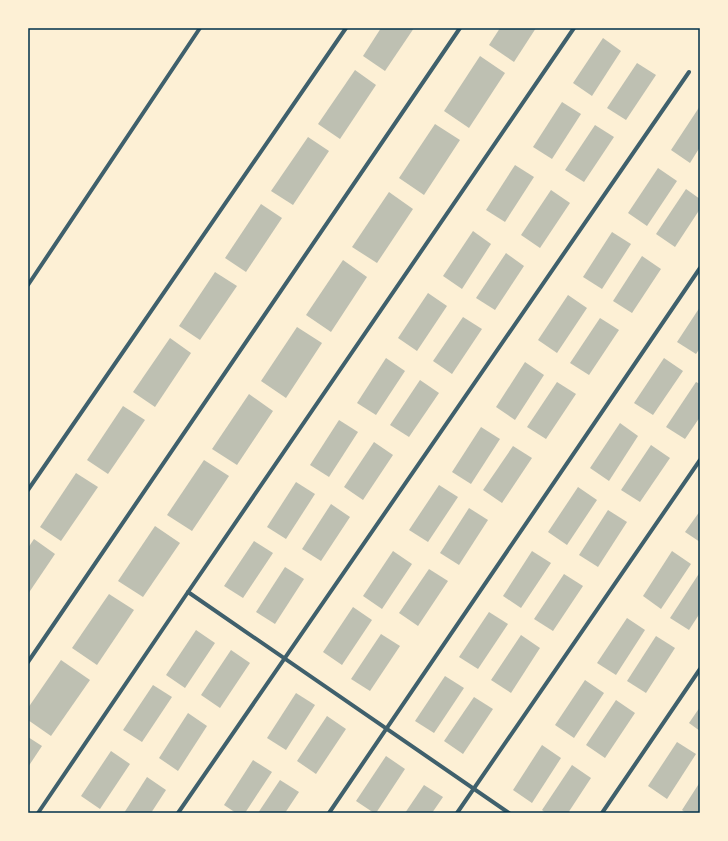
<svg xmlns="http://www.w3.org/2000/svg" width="728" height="841" viewBox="0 0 728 841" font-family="Commissioner,sans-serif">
<rect width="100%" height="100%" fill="#fdf0d5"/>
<g fill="#bec0b2">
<polygon points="381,28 414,28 385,71 363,56"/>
<polygon points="500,28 536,28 514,62 489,45"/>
<polygon points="603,38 621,51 592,96 573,83"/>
<polygon points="480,56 505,73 469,128 444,111"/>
<polygon points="637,63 656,75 626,120 607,108"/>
<polygon points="355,70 376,85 340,139 318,124"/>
<polygon points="562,102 581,114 552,159 533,147"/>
<polygon points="700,106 700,147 690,163 671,150"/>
<polygon points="435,124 460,140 424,195 399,178"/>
<polygon points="595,125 614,137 584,182 565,170"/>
<polygon points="308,137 329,151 293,205 271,191"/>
<polygon points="515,165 534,177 505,222 486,210"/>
<polygon points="658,168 677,181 647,226 628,213"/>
<polygon points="686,189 700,199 700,209 675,247 656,234"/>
<polygon points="551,190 570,203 540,248 521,235"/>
<polygon points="389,192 413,209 377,263 352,247"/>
<polygon points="261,204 282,218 246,272 225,258"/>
<polygon points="473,231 491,244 462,289 443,276"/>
<polygon points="612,232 631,244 602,289 583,277"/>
<polygon points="506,253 524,266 495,310 476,298"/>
<polygon points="642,256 661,269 632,313 613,301"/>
<polygon points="343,260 367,277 331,332 306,315"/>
<polygon points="215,272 237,286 200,340 179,326"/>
<polygon points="428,293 447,306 417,351 398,338"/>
<polygon points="568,295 587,308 557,353 538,340"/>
<polygon points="700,307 700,348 696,354 677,342"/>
<polygon points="463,317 482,329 452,374 433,361"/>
<polygon points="600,318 619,330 589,375 570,363"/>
<polygon points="297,327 322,343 286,398 261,381"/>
<polygon points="170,338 191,353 155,407 133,392"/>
<polygon points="386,358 405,371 376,415 357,403"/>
<polygon points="664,358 683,371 653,415 634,403"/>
<polygon points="525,362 544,375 515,420 496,407"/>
<polygon points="420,380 439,393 409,437 390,425"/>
<polygon points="557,382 576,394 546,439 527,427"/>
<polygon points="696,382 700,384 700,417 685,439 666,427"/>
<polygon points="249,394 273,411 237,465 212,449"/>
<polygon points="123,406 145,420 108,474 87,460"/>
<polygon points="339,420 358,432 329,477 310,465"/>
<polygon points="620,423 638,436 609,481 590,468"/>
<polygon points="481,427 500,439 471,484 452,472"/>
<polygon points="374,442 393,455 363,500 344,487"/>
<polygon points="651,445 670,458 640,502 621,490"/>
<polygon points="513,446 532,458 502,503 483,490"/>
<polygon points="204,460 229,476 192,531 167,515"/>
<polygon points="76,473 98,487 61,541 40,527"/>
<polygon points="296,482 315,494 286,539 267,527"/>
<polygon points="439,485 458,497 428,542 409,530"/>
<polygon points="578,487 597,500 567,545 548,532"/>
<polygon points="331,504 350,517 321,561 302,549"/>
<polygon points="469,508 488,520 459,565 440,553"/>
<polygon points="608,510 627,522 598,567 579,555"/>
<polygon points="700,511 700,542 685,532"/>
<polygon points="155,526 180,543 143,597 118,581"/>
<polygon points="34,539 55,554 28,594 28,548"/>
<polygon points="254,541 273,553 243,598 224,586"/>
<polygon points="393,551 412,564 382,609 363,596"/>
<polygon points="532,551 551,563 521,608 503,596"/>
<polygon points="672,551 691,564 661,609 643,596"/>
<polygon points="285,567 304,579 275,624 256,612"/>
<polygon points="429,569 448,581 418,626 399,613"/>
<polygon points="700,572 700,613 689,630 670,618"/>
<polygon points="564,574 583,586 553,631 534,619"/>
<polygon points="109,594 134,610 97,665 72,648"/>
<polygon points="353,607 372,620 342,665 323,652"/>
<polygon points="489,612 508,624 478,669 459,657"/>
<polygon points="627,618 645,630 616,675 597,663"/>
<polygon points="196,630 215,643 185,688 166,675"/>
<polygon points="381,634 400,646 370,691 351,679"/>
<polygon points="521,635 540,648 511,693 491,680"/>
<polygon points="656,636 675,648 646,693 627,681"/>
<polygon points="231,650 250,663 220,708 201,695"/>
<polygon points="61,660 90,680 51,736 28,720 28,708"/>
<polygon points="445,676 464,688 434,733 415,721"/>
<polygon points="585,680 604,693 574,738 555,725"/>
<polygon points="153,685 172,697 142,742 123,730"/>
<polygon points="296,693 315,705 286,750 267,738"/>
<polygon points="474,697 493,709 463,754 444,741"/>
<polygon points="616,700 635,713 605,758 586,745"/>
<polygon points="700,707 700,731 689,723"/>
<polygon points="188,713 207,726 178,771 159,758"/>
<polygon points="327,716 346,729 316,774 297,761"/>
<polygon points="28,737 42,746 28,767"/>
<polygon points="677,742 696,754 667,799 648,786"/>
<polygon points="542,745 561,758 532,803 513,790"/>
<polygon points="111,751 130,764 100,809 81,796"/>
<polygon points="386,756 405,769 376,813 374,813 356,801"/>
<polygon points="253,760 272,772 245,813 236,813 224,805"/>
<polygon points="572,765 591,778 568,813 546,813 542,810"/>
<polygon points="147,777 166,790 151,813 124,813"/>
<polygon points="280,780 299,792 285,813 258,813"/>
<polygon points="700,782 700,813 686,813 682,810"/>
<polygon points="424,785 443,797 432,813 405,813"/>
</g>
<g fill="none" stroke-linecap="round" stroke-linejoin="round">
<g stroke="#3f606c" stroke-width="4">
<polyline points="28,285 200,28"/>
<polyline points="28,490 346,28"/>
<polyline points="188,592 509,813"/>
<polyline points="28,662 460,28"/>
<polyline points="38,813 188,592 574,28"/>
<polyline points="178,813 689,72"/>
<polyline points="329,813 700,268"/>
<polyline points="457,813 700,460"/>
<polyline points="602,813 700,669"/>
</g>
</g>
<rect width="728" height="841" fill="none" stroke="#fdf0d5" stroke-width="58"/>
<rect x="29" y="29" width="670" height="783" fill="none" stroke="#003049" stroke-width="1.5"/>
</svg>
